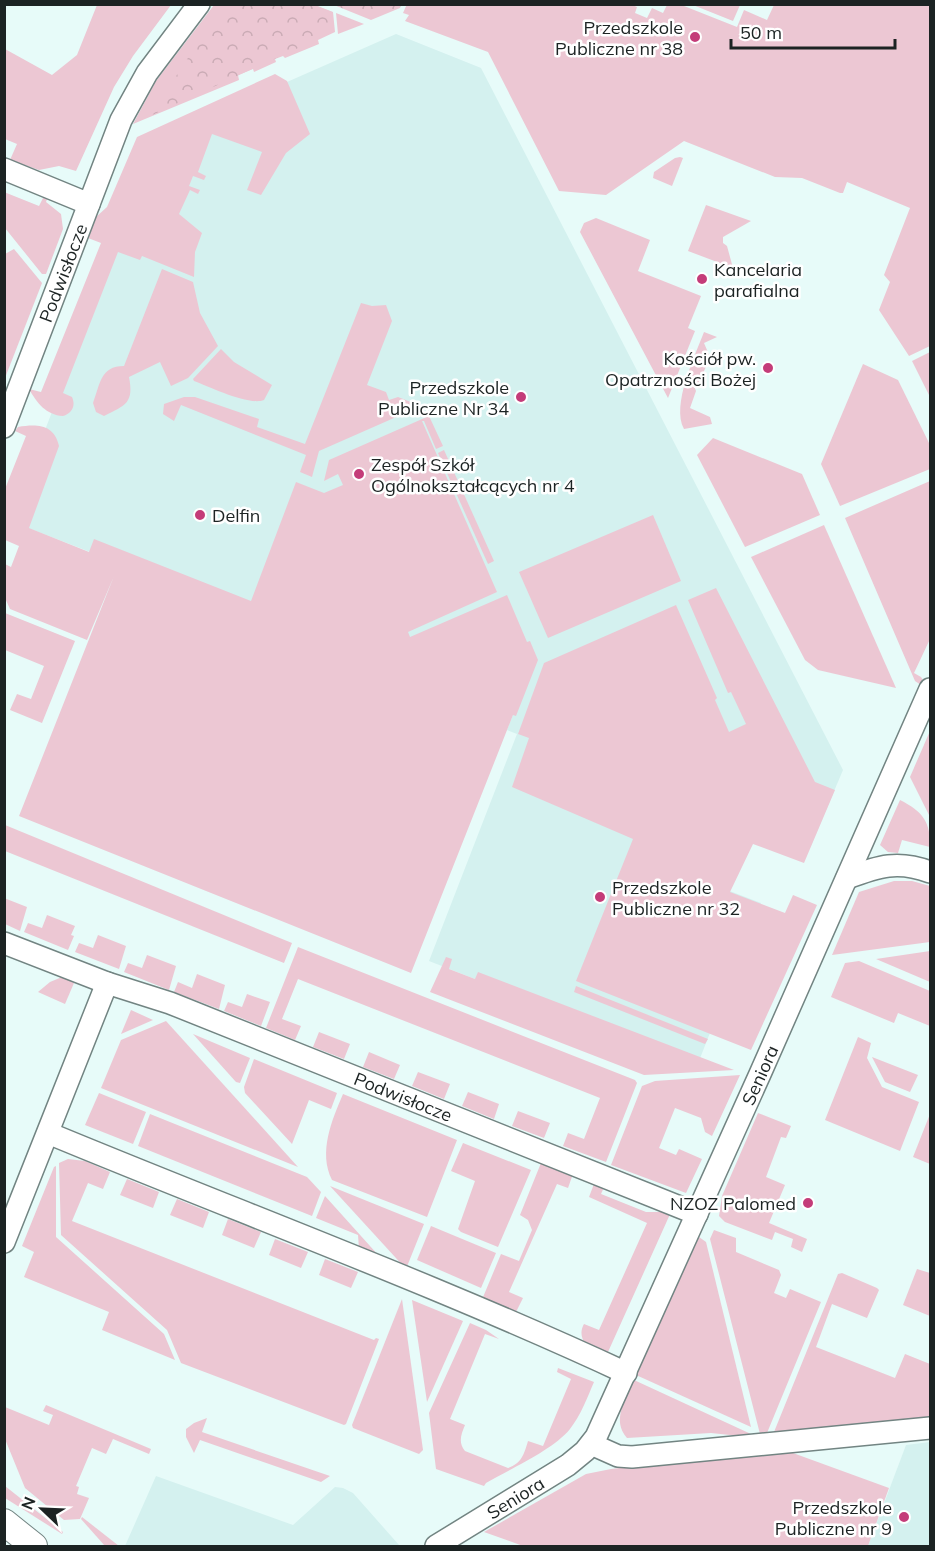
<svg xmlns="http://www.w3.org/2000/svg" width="935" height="1551" viewBox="0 0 935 1551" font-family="Mulish,sans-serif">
<defs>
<pattern id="park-crowns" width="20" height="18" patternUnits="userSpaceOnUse" patternTransform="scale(1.5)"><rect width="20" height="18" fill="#ecc7d3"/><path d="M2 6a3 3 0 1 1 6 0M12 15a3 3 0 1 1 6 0" fill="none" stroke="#caabb5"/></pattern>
</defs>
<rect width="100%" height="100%" fill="#e7fbf9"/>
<g fill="#d4f1ef">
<polygon points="396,34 481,68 843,770 810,848 728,816 701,880 761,903 697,1066 429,961 517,734 507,730 513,715 10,521 157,139"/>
<polygon points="930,1442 930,1546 868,1546 906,1445"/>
<polygon points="156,1476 293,1525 335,1487 343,1488 353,1493 399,1545 397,1546 125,1546"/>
</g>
<g fill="#ecc7d3">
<polygon points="407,4 630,4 637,7 635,13 647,18 652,8 663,13 667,5 679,4 737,27 744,10 767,20 774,5 930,5 930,346 909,356 879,310 890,282 884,275 910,208 847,182 843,193 840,193 802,178 775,177 684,141 606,195 559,191 488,52 405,21 409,15 403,13"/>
<polygon points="97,5 171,5 133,56 114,87 76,171 59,166 39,170 10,160 17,144 5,139 5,49 52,75 77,55"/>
<polygon points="214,5 315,5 333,12 335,32 318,40 319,44 285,58 283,56 275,59 276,62 254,72 253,69 238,75 239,80 133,124 156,81"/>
<polygon points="693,5 740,5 733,21"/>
<polygon points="336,13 364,24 338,34"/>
<path d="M 275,74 L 287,81 L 310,134 L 286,153 L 261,195 L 247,190 L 262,152 L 212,134 L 198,172 L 206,176 L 204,180 L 193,176 L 189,186 L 200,190 L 198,194 L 190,190 L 179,214 L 202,233 L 195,252 L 194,277 L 142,256 L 140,260 L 118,252 L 63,393 L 72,397 C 76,406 72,413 63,416 C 46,415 37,403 29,389 L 41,392 L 101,243 L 88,238 L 96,217 L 107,207 L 137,137 Z"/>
<polygon points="680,157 683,158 672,186 653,178 654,172 675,158"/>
<polygon points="4,192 39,206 45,194 48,196 46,202 61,214 63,229 46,274 42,274 5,228"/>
<polygon points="706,205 751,221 723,237 723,243 727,246 733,268 688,251"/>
<polygon points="596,218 650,240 638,271 701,296 688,328 695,331 668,398 580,232 584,223"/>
<polygon points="14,249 42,283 5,378 5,254"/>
<path d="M 162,269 L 193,282 L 200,313 L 218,346 L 188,378 L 171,386 L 160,362 L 129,377 C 134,403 126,405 104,416 L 96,412 L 93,403 C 100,385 100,366 124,366 Z"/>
<polygon points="361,303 372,306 386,305 392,321 367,385 386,392 389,400 398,397 416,404 419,407 319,451 312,477 300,472 306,455 181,405 174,421 163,414 164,404 184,397 195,397 259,419 257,427 305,444"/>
<path d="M 704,332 L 717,337 L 704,343 L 710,357 L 699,383 L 694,386 L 696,391 L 690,408 L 710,417 L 712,424 L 684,429 C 671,405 695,356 704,332 Z"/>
<path d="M 221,349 L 234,362 L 272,385 L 264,400 C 249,406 210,387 194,381 L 193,379 Z"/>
<polygon points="930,352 930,397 912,361"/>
<polygon points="863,364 898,380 930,445 930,469 840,506 821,464"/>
<path d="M 429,416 L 443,446 L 436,449 L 424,421 L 422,421 L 497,592 L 408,632 L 410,637 L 507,595 L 527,642 L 530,641 L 538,660 L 516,716 L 513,715 L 411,973 L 19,816 L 114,576 L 87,640 L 10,609 L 5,598 L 5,564 L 11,567 L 19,546 L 5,540 L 5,489 L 26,436 L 15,431 L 18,427 C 37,424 54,424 59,446 L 29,528 L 89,552 L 94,539 L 251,601 L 296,482 L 324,493 L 343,485 L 338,474 L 324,481 L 329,460 Z"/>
<polygon points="713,438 802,474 820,515 745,547 697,455"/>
<polygon points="444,450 494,561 488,564 438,453"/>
<polygon points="930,481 930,639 914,673 921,677 924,682 921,685 915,681 845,518"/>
<polygon points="653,515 681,581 548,638 519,572"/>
<polygon points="824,525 896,688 818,670 805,660 751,557"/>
<polygon points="716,588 815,782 835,790 804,863 753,844 730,892 785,913 793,895 817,905 751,1050 576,981 633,839 512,787 529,738 518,734 544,663 676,605 717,698 715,700 729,732 746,724 731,692 728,693 688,600"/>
<polygon points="5,613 75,641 42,723 10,710 17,694 31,699 44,666 5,650"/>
<polygon points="930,731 930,817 910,777"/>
<path d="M 900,800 C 922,811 931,822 930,847 L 902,840 L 898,853 L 888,852 L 880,845 Z"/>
<polygon points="5,825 292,943 284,963 5,851"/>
<polygon points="894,881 912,881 930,886 930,942 832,955 859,892"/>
<polygon points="4,898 27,907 20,931 5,924"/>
<polygon points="47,915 75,926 71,935 74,936 68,950 24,932 28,923 42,928"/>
<polygon points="98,935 126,946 119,969 75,952 79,943 93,948"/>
<polygon points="298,947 635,1080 637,1083 606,1162 563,1146 568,1133 584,1139 600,1098 298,979 282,1019 301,1026 295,1040 266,1028"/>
<polygon points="930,951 930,982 876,959"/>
<polygon points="147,955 176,966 169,990 124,972 128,963 142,968"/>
<polygon points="446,957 452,959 449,969 475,979 478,972 734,1070 644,1075 430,992"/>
<polygon points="859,961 930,991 930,1026 898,1013 894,1023 831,997 845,963"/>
<polygon points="197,974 225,985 219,1009 174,992 178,982 192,988"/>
<polygon points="62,977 74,983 65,1004 38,992 50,982"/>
<polygon points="576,986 708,1039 705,1044 574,992"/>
<polygon points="247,994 270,1002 261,1026 224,1011 228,1002 242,1007"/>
<polygon points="131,1010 153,1020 121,1034"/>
<polygon points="166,1021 298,1167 101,1088 121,1040"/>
<polygon points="319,1032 350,1044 344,1059 313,1047"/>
<polygon points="193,1034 250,1058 240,1083 236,1082"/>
<polygon points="858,1037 871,1043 867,1058 882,1087 919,1102 900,1151 825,1120"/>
<polygon points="369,1052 400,1065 394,1079 363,1067"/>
<polygon points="872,1057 918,1075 910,1092 885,1082"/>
<polygon points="254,1059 337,1093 331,1109 309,1100 292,1144 245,1093 244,1087"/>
<polygon points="418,1072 450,1084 444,1099 412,1086"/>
<polygon points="740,1075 712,1136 705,1132 701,1118 675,1108 659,1148 676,1155 679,1149 702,1159 686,1193 611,1165 642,1086 655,1081"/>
<polygon points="468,1092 499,1104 494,1119 462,1106"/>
<polygon points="99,1093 146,1112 133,1144 85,1125"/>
<path d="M 343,1094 L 457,1140 L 427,1217 L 332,1180 C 318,1152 332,1120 343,1094 Z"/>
<polygon points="518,1111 550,1123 544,1138 512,1126"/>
<polygon points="758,1113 791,1126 786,1138 781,1137 766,1177 785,1185 769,1223 807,1239 802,1252 791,1247 793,1239 775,1232 772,1240 725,1222 719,1216 722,1196"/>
<polygon points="150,1114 307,1177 321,1192 312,1216 138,1146"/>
<polygon points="930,1114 930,1164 913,1157"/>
<polygon points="463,1143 531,1170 498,1247 461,1232 458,1229 475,1181 451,1171"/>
<polygon points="543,1158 574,1171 568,1188 557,1184 509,1292 523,1298 514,1316 481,1302 501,1254 519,1261 532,1230 528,1220 520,1215"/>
<polygon points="68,1159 85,1161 110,1172 103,1189 88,1183 72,1221 374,1340 376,1338 379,1339 346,1424 344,1425 181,1363 167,1330 61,1235 59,1163"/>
<polygon points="56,1166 56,1237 164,1334 175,1360 102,1330 109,1312 24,1277 34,1252 22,1246 54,1167"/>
<polygon points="127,1179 159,1192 153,1208 120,1195"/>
<path d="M 606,1183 L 601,1194 L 646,1212 L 671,1212 L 608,1352 L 585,1344 C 581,1337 580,1331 584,1324 L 599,1330 L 647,1223 L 589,1197 L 594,1184 Z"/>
<polygon points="330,1186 424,1224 406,1269"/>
<polygon points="325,1196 379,1256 359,1249 358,1235 316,1218"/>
<polygon points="177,1199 209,1212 203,1228 170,1215"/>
<polygon points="228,1219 261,1232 254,1248 222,1235"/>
<polygon points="431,1226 496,1253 481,1288 417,1260"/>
<polygon points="714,1230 736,1238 736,1252 779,1270 781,1275 774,1293 786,1298 790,1289 821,1302 767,1433 760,1434 710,1239"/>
<polygon points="699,1237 706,1242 751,1427 636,1375"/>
<polygon points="275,1239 308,1252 301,1268 269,1255"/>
<polygon points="325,1259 358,1272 351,1288 319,1275"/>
<polygon points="917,1269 930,1273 930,1316 903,1305"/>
<polygon points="842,1273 877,1288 879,1290 867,1318 832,1304 816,1347 895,1378 905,1354 930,1364 930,1418 774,1432 838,1274"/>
<polygon points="402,1299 423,1450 419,1454 353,1428 352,1425"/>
<polygon points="412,1300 463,1321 427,1402"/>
<path d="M 470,1323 L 486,1330 L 499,1339 L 485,1334 L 450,1419 L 465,1425 C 461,1435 458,1442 465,1451 L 508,1468 C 522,1463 524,1454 528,1441 L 543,1446 L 571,1379 L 557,1372 L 558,1368 L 594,1382 C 587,1398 581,1415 570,1429 C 553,1450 510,1469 486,1483 L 484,1486 L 436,1469 L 429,1413 Z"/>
<path d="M 634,1380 L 751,1434 L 749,1437 L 711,1433 L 627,1438 C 611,1420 626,1399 634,1380 Z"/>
<polygon points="46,1405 151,1449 149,1454 113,1439 106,1454 92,1448 76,1486 79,1487 77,1494 89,1498 80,1519 64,1520 25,1488 5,1439 5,1407 49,1425 53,1415 43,1411"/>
<polygon points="207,1418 202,1432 330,1476 321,1482 200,1440 194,1453 186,1437 186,1429 194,1423"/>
<polygon points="782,1449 889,1488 868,1546 523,1546 484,1532 586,1474 611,1469"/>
<polygon points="5,1486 63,1532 62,1534 5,1498"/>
<polygon points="82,1517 119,1546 105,1546 81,1519"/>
</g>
<g fill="url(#park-crowns)">
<polygon points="229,5 314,5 332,12 333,32 150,116 216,15"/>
<polygon points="334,5 401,5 400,8 371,20"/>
</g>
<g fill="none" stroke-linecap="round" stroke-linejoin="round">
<defs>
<g id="minor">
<polyline points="4,169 89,204"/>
<path id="s1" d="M 4,427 L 121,120 L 147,73 L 199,4"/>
<path d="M 847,878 C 879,866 898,860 930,872"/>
<path id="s2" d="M 4,943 L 107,983 L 170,1003 L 697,1214"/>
<path d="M 48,1133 C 241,1213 437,1285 626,1373"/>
<polyline points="4,1242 107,983"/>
<polyline points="591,1444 618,1456 632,1457 930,1428"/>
<path id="s3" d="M 436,1546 L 568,1465 L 585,1451 L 596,1437 L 760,1074 L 930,689"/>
</g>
<polyline id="tertiary" points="4,1522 34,1546"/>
</defs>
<use href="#minor" stroke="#728482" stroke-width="24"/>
<use href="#tertiary" stroke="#728482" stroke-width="28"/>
<use href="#minor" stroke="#fff" stroke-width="21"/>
<use href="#tertiary" stroke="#fff" stroke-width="26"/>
</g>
<g fill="#c43c79" stroke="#fff" stroke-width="2">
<circle cx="695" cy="37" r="6"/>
<circle cx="702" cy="279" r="6"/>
<circle cx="768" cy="368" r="6"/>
<circle cx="521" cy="397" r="6"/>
<circle cx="359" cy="474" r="6"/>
<circle cx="200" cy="515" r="6"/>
<circle cx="600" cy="897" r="6"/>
<circle cx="808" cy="1203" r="6"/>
<circle cx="904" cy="1517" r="6"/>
</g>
<g text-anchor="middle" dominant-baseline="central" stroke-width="5" stroke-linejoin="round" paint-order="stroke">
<g font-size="18" fill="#1c2323" stroke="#fff" text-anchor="end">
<text x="683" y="27">Przedszkole<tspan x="683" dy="21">Publiczne nr 38</tspan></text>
<text x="714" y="269" text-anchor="start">Kancelaria<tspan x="714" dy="21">parafialna</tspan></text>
<text x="756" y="358">Kościół pw.<tspan x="756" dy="21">Opatrzności Bożej</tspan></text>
<text x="509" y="387">Przedszkole<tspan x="509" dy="21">Publiczne Nr 34</tspan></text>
<text x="371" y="464" text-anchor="start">Zespół Szkół<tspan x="371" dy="21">Ogólnokształcących nr 4</tspan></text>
<text x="212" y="515" text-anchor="start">Delfin</text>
<text x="612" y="887" text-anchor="start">Przedszkole<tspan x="612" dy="21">Publiczne nr 32</tspan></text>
<text x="796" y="1203">NZOZ Palomed</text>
<text x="892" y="1507">Przedszkole<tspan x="892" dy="21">Publiczne nr 9</tspan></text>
</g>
<g font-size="18" fill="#1c2323" stroke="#fff">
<text stroke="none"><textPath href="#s1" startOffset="165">Podwisłocze</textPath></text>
<text stroke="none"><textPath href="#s3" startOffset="592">Seniora</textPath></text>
<text stroke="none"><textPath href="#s2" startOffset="428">Podwisłocze</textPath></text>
<text stroke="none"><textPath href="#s3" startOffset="93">Seniora</textPath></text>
</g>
</g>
<rect width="935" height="1551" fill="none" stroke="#1c2323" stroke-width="12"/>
<g transform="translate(42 1509) rotate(293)" stroke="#ffffff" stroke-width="4.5" paint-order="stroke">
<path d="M0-4.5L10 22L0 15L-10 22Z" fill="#1c2323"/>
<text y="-9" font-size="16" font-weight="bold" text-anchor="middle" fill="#1c2323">N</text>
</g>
<path d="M731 39v9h164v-9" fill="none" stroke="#1c2323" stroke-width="3"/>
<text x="740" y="39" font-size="18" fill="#1c2323" stroke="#ffffff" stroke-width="4.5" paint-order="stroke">50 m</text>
</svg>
